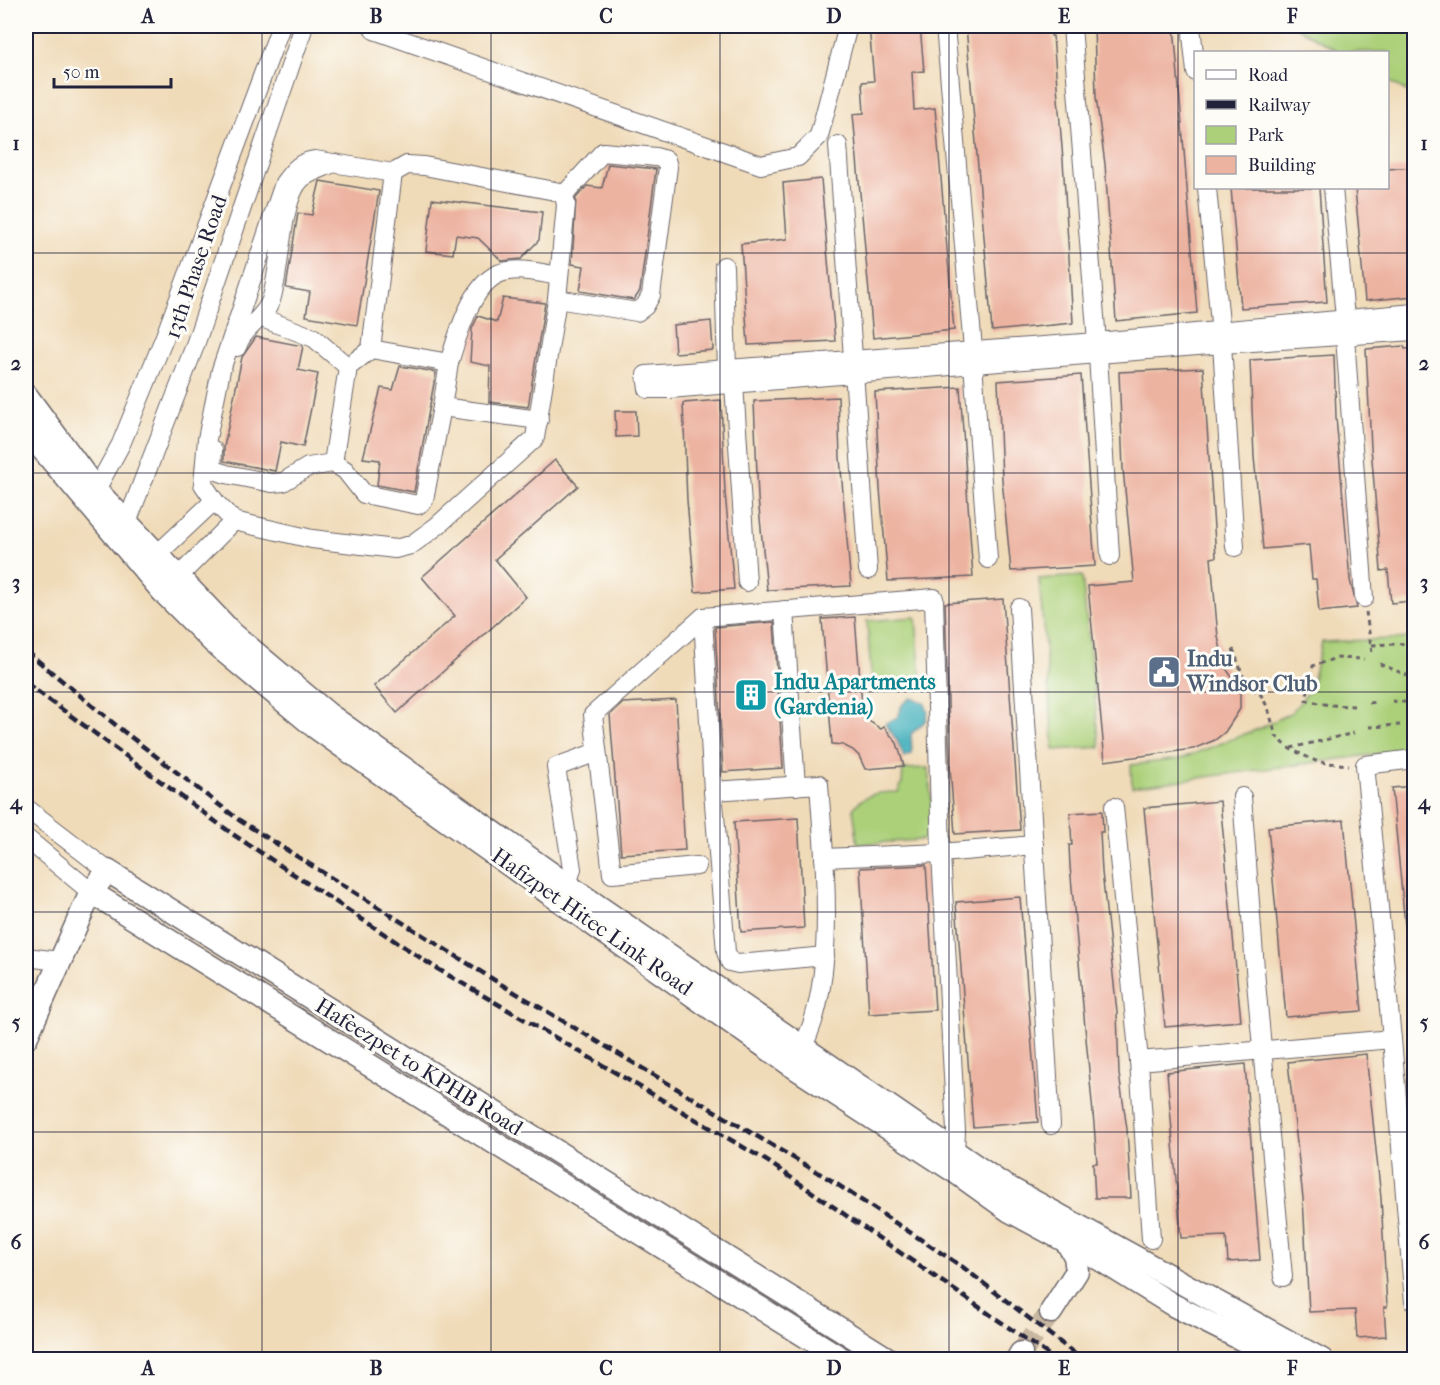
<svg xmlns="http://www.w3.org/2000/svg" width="1440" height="1385" viewBox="0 0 1440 1385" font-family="'IM FELL French Canon',serif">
<rect width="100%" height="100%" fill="#fdfcf7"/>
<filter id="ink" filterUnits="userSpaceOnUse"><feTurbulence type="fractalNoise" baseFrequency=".0167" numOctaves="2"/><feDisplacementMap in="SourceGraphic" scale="12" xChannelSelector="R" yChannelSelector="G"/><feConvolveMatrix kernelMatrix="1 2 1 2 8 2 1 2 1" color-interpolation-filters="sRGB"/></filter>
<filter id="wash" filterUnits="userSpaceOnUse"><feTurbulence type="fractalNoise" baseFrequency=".008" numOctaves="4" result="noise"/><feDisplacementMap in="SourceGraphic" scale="24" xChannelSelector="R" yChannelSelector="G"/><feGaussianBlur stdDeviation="1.35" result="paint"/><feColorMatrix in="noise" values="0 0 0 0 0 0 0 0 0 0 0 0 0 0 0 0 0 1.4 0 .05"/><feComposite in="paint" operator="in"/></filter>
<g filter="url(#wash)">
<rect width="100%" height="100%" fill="#f0dbb9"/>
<g fill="#abd079" stroke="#66795a" stroke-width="1.5">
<polygon points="1294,26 1414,26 1414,96 1388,80 1388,52 1340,52"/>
<polygon points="1082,576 1100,747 1054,750 1039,579"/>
<polygon points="916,617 921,684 872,688 867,621"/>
<polygon points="1414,638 1414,749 1132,787 1131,765 1180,759 1261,728 1292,712 1310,690 1322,642"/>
<path d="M 928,768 L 936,839 L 858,844 L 853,809 C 864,793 879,792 898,792 L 902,783 L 903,769 Z"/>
</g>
<polygon fill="#40afbc" stroke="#31687c" stroke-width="1.5" points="911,698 924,702 928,712 926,720 911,734 912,754 904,757 897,740 885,724 898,717 902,705"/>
<g id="blocks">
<g fill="#edb3a1">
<polygon points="869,26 920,26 924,71 912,72 914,110 935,108 954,330 873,338 853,114 864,113 862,82 874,81"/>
<polygon points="966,26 1050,26 1051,36 1053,36 1063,160 1073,323 992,331"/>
<polygon points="1094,26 1174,26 1197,313 1116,321 1105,164 1096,97"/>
<polygon points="608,164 656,169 640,291 634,300 580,291 584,266 572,264 576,198 587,186 602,188"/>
<polygon points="1414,167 1414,296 1365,301 1355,188 1388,188 1388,169"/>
<polygon points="821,179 835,341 748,345 741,244 787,239 783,183"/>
<polygon points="320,181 379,191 357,325 306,316 310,292 286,288 298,213 312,215"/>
<polygon points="1231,188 1319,188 1327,302 1241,308"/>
<polygon points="432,199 542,212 539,240 521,259 502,261 478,238 456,235 453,254 426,251"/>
<polygon points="503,298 545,303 528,407 489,402 490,366 470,362 472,329 478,316 497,322"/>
<polygon points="711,321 713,350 675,353 673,325"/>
<polygon points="256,337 303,346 298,370 318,374 303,447 281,442 275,471 224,461 224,447 242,357"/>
<polygon points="1404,346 1405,349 1414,348 1414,441 1408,442 1414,493 1414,601 1391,603 1388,570 1381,571 1371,447 1366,349"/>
<polygon points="1334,355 1336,417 1350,580 1357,608 1319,612 1316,579 1312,579 1309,545 1263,549 1254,457 1250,360"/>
<polygon points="400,366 436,372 414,492 377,485 380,460 363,458 381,388 393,390"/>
<polygon points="1203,368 1216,557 1211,558 1218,637 1225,667 1240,689 1240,709 1225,732 1215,740 1193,749 1105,761 1088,586 1134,582 1123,469 1119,372"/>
<polygon points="1081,375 1095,566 1011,571 1002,479 998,381"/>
<polygon points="960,387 973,577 888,581 880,489 875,392"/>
<polygon points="838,397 840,458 851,586 767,590 758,498 754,401"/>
<polygon points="721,400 725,493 734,589 695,592 687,500 683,403"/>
<polygon points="615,411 636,411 637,436 616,437"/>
<polygon points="555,460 578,486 495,559 526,597 397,713 374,686 455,616 422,577"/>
<polygon points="1003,599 1020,830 955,834 950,767 945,603"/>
<polygon points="855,617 863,717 881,729 884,727 897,743 904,766 865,769 859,756 853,750 843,745 832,744 822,619"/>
<polygon points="774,622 783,768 723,772 715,627"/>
<polygon points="676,700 685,850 621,854 610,715 623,703"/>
<polygon points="1414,786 1414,925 1405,925 1392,788"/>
<polygon points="1220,801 1241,1021 1165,1027 1144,808"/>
<polygon points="1102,811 1103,832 1100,832 1102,872 1117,1012 1119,1074 1127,1129 1131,1198 1095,1198 1093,1163 1097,1163 1094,1124 1070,866 1069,845 1072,845 1070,813"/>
<polygon points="798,818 804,928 741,932 734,822"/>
<polygon points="1344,820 1362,1011 1286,1017 1268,827"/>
<polygon points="926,865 935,1010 869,1014 860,868"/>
<polygon points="1020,897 1038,1122 973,1127 956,902"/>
<polygon points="1366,1054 1381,1198 1387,1307 1384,1307 1386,1336 1357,1338 1355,1310 1309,1312 1303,1198 1288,1062"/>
<polygon points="1245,1064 1260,1260 1228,1262 1226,1236 1181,1238 1167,1072"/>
</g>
</g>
</g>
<g filter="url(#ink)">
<use href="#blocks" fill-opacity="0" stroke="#6a6367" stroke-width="1.5"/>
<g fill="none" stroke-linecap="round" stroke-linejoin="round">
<polyline stroke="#c7b6a0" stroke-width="22" stroke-dasharray="22 11" stroke-linecap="butt" points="1021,1353 1051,1312"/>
<defs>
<g id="minor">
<polyline points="945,26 973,349"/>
<polyline points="1072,26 1097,342"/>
<polyline points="374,30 761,165 798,157 819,136 848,26"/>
<polyline points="1192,35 1196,72"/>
<polyline points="838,145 868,570"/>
<path d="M 315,160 L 393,173 L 407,165 L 424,166 L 555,191 L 564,195 L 566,205 L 557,299 L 535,438 L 437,526 L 411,545 L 395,549 L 312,539 L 234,521 L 216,503 L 203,484 L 207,439 L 221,370 L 284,183 C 293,171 299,162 315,160 Z"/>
<polyline points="1207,188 1222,344 1235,547"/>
<polyline points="1333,188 1345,318"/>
<polyline points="724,266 727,369"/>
<polyline points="557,299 637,312 645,306 651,295 668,167 666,160 656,157 603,152 564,195"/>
<polyline points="1414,313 1097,342 646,375 648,389 669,389 1222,344 1414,331"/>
<polyline points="262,318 314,338 348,367"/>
<polyline points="1345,337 1364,598"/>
<path d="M 237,347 C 243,327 264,320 271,300 C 281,271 280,199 301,179 C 309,172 323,168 334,163"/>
<polyline points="371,349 449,363 442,407 539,420"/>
<polyline points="1098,355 1110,556"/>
<path d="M 449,363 C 457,337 471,286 498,274 C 516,266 541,273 559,276"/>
<polyline points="973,364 988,559"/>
<polyline points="734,384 747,582"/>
<polyline points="213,450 212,469 226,474 272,483 283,482 308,467 333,463 345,470 364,494 418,505 424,500 442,407"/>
<polyline points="333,463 348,367 371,349 393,173"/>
<polyline points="91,499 121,444 165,336 281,26"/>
<polyline points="123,533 194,348 304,26"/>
<polyline points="148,563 214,501"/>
<polyline points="169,586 234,521"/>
<polyline points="1019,608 1051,1125"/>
<polyline points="784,610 796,786"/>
<polyline points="703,617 713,791 726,952 730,962 738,964 825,956"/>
<polyline points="1414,759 1365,765 1392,1039 1414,1302"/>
<path d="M 713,791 L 819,784 C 824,860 840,993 796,1058"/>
<polyline points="1242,797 1256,982 1283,1277"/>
<polyline points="1114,807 1139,1061 1151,1239"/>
<polyline points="26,808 108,871"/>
<polyline points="26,838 91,892"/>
<polyline points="824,858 941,853 1034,845"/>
<polyline points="697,866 612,874 593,715 703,617 934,598 941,853 956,1131 955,1152"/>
<polyline points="567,885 572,869 556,767 597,752"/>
<polyline points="26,957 59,961"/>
<polyline points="1139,1061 1392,1039"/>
</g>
<g id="major">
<polyline points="26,395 96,490 233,634 328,714 567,885 1002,1184 1322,1360"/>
<polyline points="26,430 163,592 214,643 315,727 791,1065 957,1173 1010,1211 1099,1259 1173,1305 1283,1360"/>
<polyline points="91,892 844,1360"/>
<polyline points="26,1038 91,892 108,871 890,1360"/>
<polyline points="1051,1312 1077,1271 1075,1256 1066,1241"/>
<polyline points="1017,1360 1021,1353"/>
</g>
</defs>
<use href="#minor" stroke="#6a6367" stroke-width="20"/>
<use href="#major" stroke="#6a6367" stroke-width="25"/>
<g stroke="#6a6367" stroke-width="3" stroke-dasharray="4.5 4.5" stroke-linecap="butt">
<polyline points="1366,612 1372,653"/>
<polyline points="1372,645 1414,643"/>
<polyline points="1233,649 1246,684 1261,695 1268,708 1276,736 1290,749 1318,762 1349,765"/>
<polyline points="1380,664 1414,678"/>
<polyline points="1392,701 1414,703"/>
<polyline points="1369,703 1376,702"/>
<polyline points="1354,706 1329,705 1306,700 1313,666 1336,658 1364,659"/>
<polyline points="1369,727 1400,725"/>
<polyline points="1291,748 1354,733"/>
</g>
<use href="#minor" stroke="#fff" stroke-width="18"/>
<use href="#major" stroke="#fff" stroke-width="22"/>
<g stroke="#22223b" stroke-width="4.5" stroke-dasharray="9 4.5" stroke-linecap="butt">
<polyline points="26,651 123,731 239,820 499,983 829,1179 964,1268 1083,1360"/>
<polyline points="26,683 234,835 436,968 767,1161 1056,1360"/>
</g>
</g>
</g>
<path fill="none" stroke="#22223b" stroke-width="1.5" stroke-opacity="0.55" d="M 262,26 L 262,1360M 491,26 L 491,1360M 720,26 L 720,1360M 949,26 L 949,1360M 1178,26 L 1178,1360M 26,253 L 1414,253M 26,473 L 1414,473M 26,692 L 1414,692M 26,912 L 1414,912M 26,1132 L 1414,1132"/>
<defs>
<symbol id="civic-square" viewBox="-11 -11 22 22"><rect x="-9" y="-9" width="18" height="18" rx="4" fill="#5c6f8a" stroke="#fdfcf7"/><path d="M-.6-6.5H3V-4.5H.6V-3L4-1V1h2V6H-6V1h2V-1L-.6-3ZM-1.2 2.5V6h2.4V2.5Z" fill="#fff"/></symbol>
<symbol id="building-square" viewBox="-11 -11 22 22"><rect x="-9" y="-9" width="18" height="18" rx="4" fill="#0f9aa8" stroke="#fdfcf7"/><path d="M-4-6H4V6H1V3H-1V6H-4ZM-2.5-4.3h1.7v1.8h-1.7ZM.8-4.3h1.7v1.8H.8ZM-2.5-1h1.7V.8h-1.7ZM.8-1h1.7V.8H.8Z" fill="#fff"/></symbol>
</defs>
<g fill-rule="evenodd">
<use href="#civic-square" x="1145" y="653" width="38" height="38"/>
<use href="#building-square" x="732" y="676" width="38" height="38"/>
</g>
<g text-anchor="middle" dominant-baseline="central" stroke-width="6" stroke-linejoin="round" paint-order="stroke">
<g font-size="22" fill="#22223b" stroke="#fdfcf7">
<text transform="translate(196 267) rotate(-71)">13th Phase Road</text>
<text transform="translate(592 922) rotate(35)">Hafizpet Hitec Link Road</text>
<text transform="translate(419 1067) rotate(32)">Hafeezpet to KPHB Road</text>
</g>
<g font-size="22" font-weight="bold" fill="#4e5e75" stroke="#fdfcf7" text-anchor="start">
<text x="1187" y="659">Indu<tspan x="1187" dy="25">Windsor Club</tspan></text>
</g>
<g font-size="22" font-weight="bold" fill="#0d838f" stroke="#fdfcf7" text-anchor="start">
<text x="774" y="682">Indu Apartments<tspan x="774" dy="25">(Gardenia)</tspan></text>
</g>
</g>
<rect width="1440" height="1385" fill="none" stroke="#fdfcf7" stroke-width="66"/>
<rect x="1194" y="51" width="195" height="138" fill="#fdfcf7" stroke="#a5a5ac" stroke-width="1.5"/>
<rect x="1206" y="70" width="30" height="9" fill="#ffffff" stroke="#a5a5ac" stroke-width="1.5"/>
<text x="1248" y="81" font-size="18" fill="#22223b">Road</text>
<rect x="1206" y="100" width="30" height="9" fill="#22223b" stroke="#a5a5ac" stroke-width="1.5"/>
<text x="1248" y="111" font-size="18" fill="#22223b">Railway</text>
<rect x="1206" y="126" width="30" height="18" fill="#abd079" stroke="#a5a5ac" stroke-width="1.5"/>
<text x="1248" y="141" font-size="18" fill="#22223b">Park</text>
<rect x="1206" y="156" width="30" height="18" fill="#edb3a1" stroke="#a5a5ac" stroke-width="1.5"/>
<text x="1248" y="171" font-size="18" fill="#22223b">Building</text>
<path d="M54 78v9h117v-9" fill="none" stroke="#22223b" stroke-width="3"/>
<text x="63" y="78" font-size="18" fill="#22223b" stroke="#fdfcf7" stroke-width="4.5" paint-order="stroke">50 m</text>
<rect x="33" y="33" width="1374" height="1319" fill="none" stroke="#22223b" stroke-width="2"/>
<g font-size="20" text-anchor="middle" font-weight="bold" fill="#22223b">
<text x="148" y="23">A</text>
<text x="376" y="23">B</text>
<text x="606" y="23">C</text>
<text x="834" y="23">D</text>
<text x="1064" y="23">E</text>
<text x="1292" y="23">F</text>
<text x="16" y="150">1</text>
<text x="1424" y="150">1</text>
<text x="16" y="370">2</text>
<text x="1424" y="370">2</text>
<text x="16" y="589">3</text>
<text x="1424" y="589">3</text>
<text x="16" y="809">4</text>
<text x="1424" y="809">4</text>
<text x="16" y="1029">5</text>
<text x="1424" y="1029">5</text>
<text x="16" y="1249">6</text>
<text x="1424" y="1249">6</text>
<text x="148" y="1375">A</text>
<text x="376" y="1375">B</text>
<text x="606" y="1375">C</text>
<text x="834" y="1375">D</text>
<text x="1064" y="1375">E</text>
<text x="1292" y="1375">F</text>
</g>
</svg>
